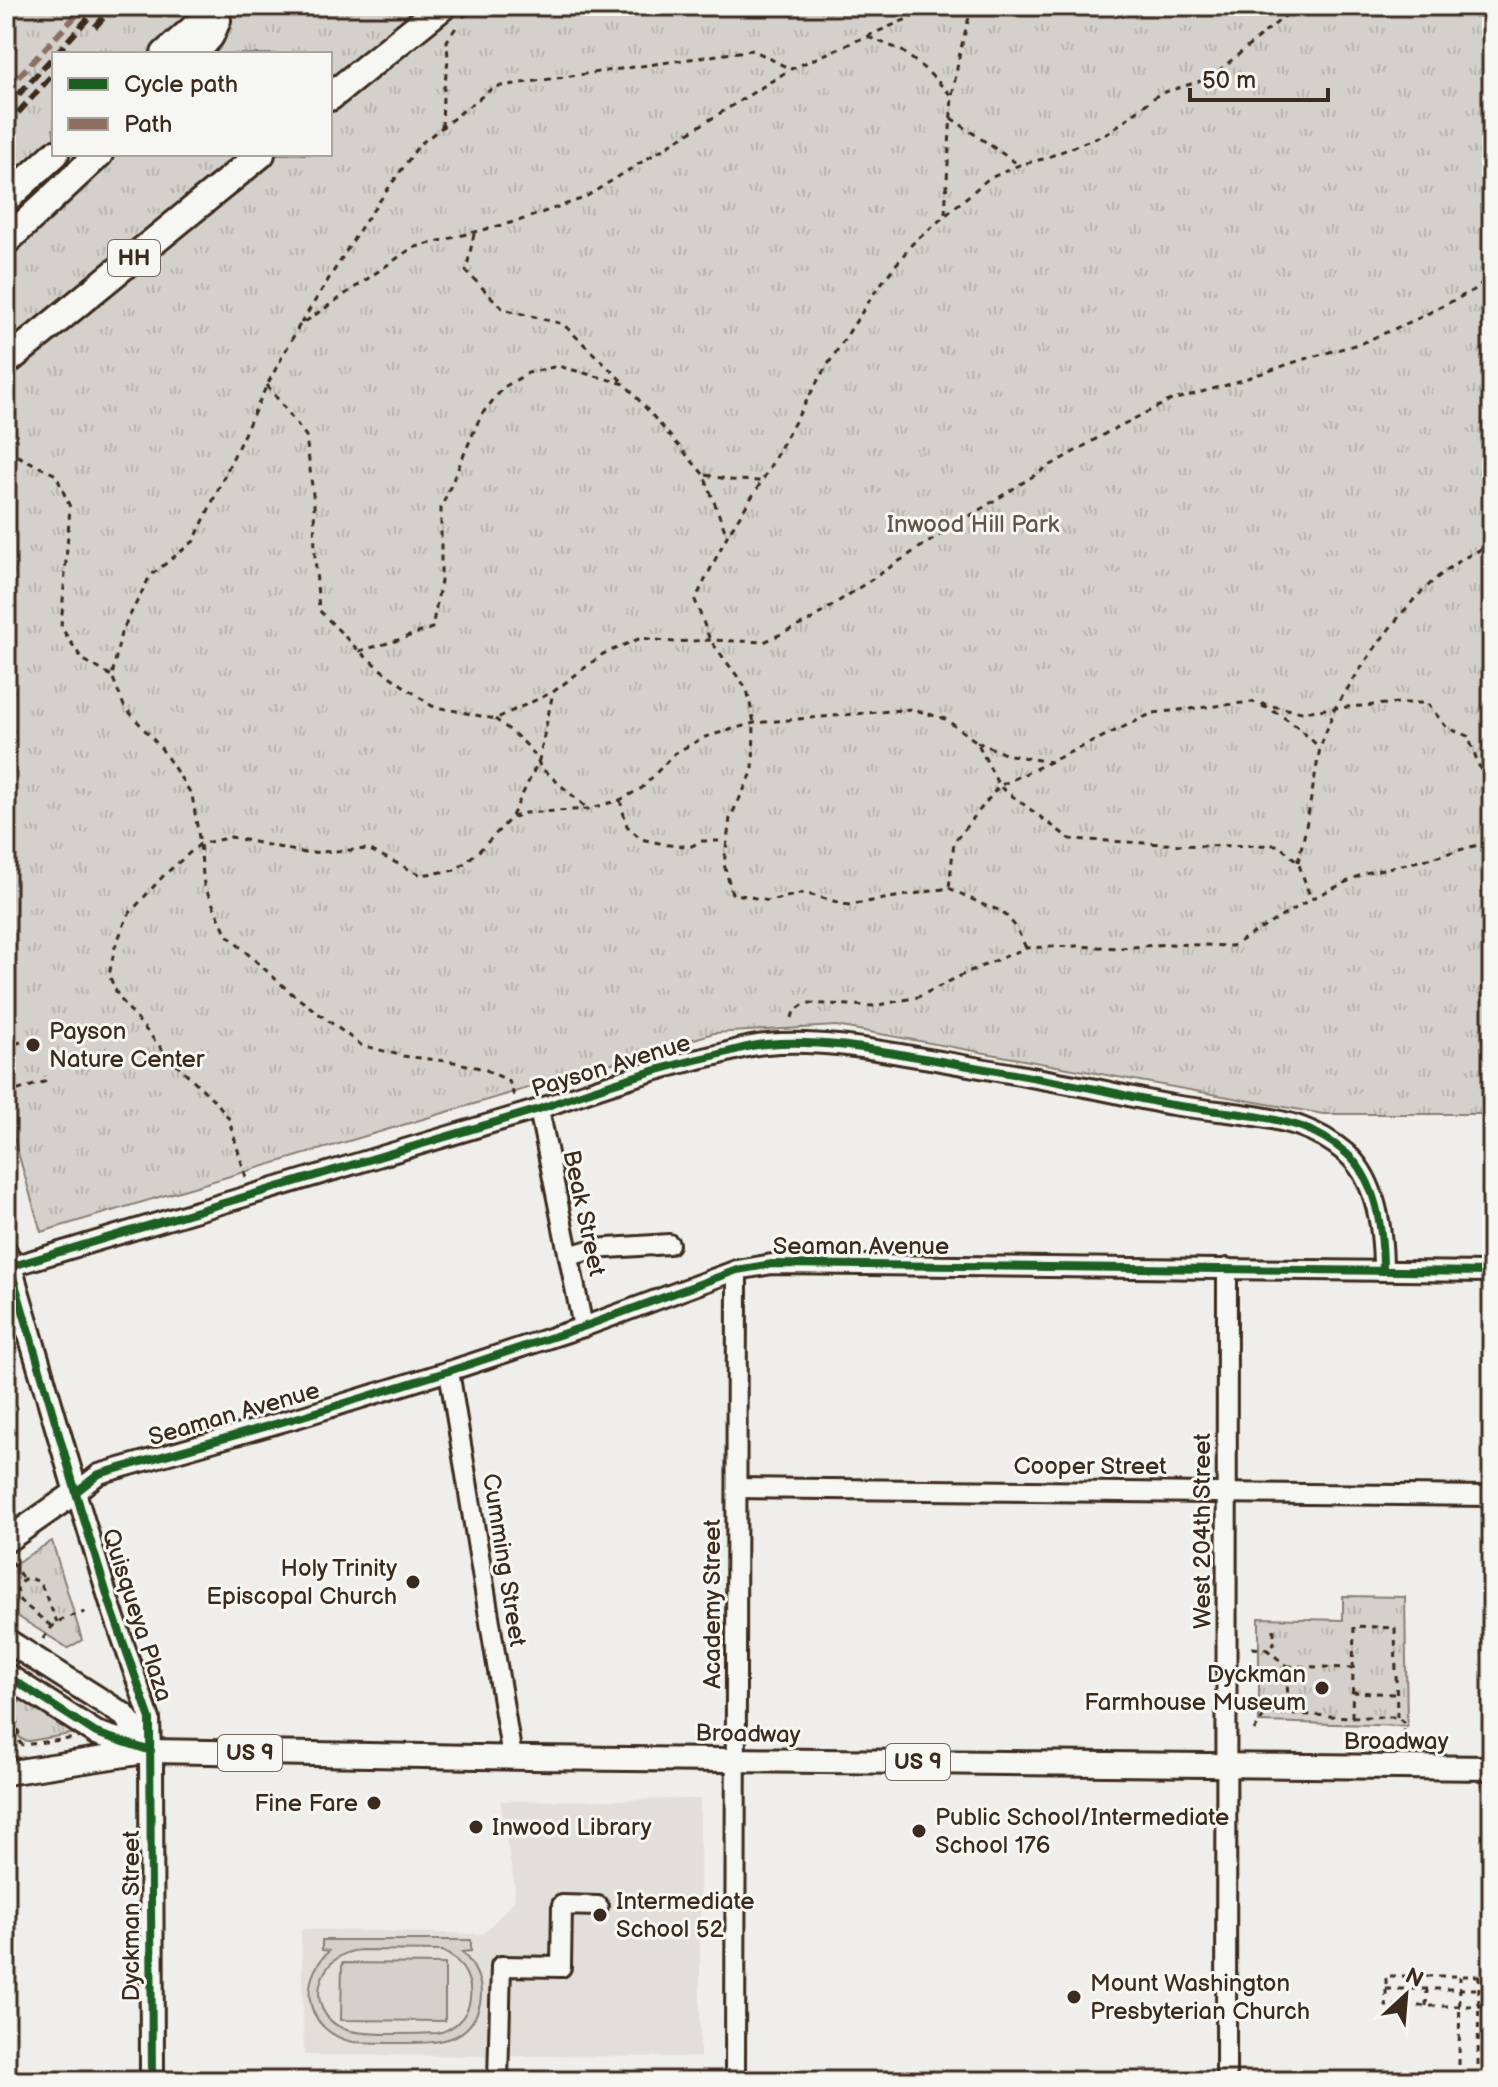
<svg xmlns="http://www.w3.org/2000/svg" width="1498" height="2087" viewBox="0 0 1498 2087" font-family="'Balsamiq Sans',sans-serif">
<defs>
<pattern id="park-tufts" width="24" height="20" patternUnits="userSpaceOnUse" patternTransform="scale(2)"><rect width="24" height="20" fill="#d4d1cc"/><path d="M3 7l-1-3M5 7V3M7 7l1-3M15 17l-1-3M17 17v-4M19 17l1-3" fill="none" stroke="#b7b4af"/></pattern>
</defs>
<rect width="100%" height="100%" fill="#efeeea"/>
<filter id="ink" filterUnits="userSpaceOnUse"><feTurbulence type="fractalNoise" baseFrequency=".0125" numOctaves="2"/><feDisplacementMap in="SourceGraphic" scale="16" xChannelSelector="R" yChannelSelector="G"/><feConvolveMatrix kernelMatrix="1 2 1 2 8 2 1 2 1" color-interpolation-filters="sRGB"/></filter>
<g filter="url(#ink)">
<polygon fill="#e2dfdb" points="700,1799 700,2057 304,2055 301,1929 483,1934 514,1901 515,1889 500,1801"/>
<g fill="#d4d1cc" stroke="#887e75" stroke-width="2" fill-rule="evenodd">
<path d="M 322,1940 L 471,1940 L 471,1951 L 462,1952 C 475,1966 484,1983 480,2003 C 471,2043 437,2043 404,2043 C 387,2043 370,2043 353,2042 C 307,2032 295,1984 329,1951 L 322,1950 ZM 361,1950 L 442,1951 C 480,1968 481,2022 438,2033 C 418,2034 360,2036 344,2029 C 302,2012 317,1952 361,1950 Z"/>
<polygon points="342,1963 445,1964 445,2021 341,2020"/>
</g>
<g fill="url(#park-tufts)" stroke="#887e75" stroke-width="2" fill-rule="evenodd">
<path d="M 6,6 L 1492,6 L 1492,1114 L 1323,1114 L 836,1026 L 714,1033 L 41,1232 L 6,1111 ZM 54,54 L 330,54 L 330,154 L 54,154 Z"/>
<polygon points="52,1541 82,1640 68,1648 6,1609 6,1569"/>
<polygon points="1343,1596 1405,1597 1407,1726 1259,1722 1259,1618 1343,1620"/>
<path d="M 22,1700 L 27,1700 L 77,1733 L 29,1741 C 12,1741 15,1719 14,1706 Z"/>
</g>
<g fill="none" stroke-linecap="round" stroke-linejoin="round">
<defs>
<g id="minor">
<polyline points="539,1109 583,1327"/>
<polyline points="569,1256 593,1249 669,1244"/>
<path d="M 6,1268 L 539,1109 C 596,1088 653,1069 712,1056 C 730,1052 748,1045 766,1044 C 818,1039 871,1049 923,1058 C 980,1068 1038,1078 1096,1089 C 1122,1094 1147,1101 1173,1105 C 1215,1112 1258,1113 1299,1126 C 1316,1132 1332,1141 1346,1153 C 1378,1181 1383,1232 1383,1271"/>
<polyline points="6,1329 27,1324"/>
<polyline points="449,1371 512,1757"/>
<polyline points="737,1488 1492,1496"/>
<polyline points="151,1751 150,1719 110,1604 76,1492 99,1474 303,1416 449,1371 583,1327 737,1270 772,1264 1492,1272"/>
<polyline points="498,2081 501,1966 561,1967 562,1905 598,1906"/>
<polyline points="735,2081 737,1270"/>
<polyline points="1226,2081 1227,1268"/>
</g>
<g id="major">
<polyline points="6,1253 76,1492 6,1541"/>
<polyline points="6,1640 124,1715 151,1751"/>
<polyline points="6,1675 96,1733 147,1749"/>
<polyline points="151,1751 152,2081"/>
<polyline points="6,1773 151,1751 531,1758 1492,1768"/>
</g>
<g id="highway">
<polyline points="165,54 219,6"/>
<polyline points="194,54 210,36 217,20"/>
<polyline points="330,97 443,6"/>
<polyline points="6,199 55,154"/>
<polyline points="6,241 99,154"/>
<polyline points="6,362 261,154"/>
</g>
</defs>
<use href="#minor" stroke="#3b2a1e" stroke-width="24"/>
<use href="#major" stroke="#3b2a1e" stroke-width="28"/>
<use href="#highway" stroke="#3b2a1e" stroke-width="32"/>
<g stroke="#3b2a1e" stroke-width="3" stroke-dasharray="6 6" stroke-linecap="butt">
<path d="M 1297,6 L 1210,78 L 1159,94 L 1108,133 L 1043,159 L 1019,165 L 988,179 L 912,244 L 877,289 L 821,375 L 762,481 L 727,536 L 695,600 L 710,640 L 747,689 L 754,723 L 753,771 L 730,818 L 724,864 L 732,893 L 769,901 L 804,893 L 848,905 L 949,888 L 954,842 L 999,786 L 1153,713 L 1252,702 L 1302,712 L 1335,708 C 1373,649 1423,569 1492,545"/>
<polyline points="463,17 475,6"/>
<polyline points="868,37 901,50 927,71 952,96"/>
<polyline points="951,118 1019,165"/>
<polyline points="442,127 443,96 448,60 447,41 459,23"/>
<polyline points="945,214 952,96 960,52 972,6"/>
<polyline points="474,234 466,271 503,309 563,324 623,382"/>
<polyline points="301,323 362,226 419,145 494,87 753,50 790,69"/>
<polyline points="267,385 306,436 314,503 315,557 319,610 359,651 385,673 432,706 495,719 553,692 603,654 641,638 674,642 710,640 764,642 809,621 916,550 1046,468 1108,432 1169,401 1227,385 1301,360 1362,343 1419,318 1474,290 1492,275"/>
<polyline points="6,454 12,453 56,475 70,507 61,627 82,659 112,676"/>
<polyline points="706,475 731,480 762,481"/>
<polyline points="359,651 395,641 432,628 441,581 441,508 481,415 504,387 528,373 558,366 625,384 704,475 727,536"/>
<path d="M 1262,706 C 1284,714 1302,731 1320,748"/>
<path d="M 495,719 C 510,730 536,749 540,767 L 588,809"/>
<polyline points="977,742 1005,754 1050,762"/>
<polyline points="620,800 627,826 641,839 669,845 692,846 701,841 725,841"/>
<polyline points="512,816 539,760 553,692"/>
<polyline points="1298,862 1305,832 1320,748 1335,708 1399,703 1427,703 1447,728 1468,736 1492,801"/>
<polyline points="949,888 986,906 1002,911 1016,927 1026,948"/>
<polyline points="792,1018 794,1011 806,1003 874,1006 918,997 968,972 1026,948 1076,946 1119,948 1170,944 1232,946 1311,899 1365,873 1424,860 1492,841"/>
<polyline points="6,1047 21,1042"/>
<polyline points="6,1094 47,1081 45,1076"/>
<polyline points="514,1096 509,1081 484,1069 454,1062 403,1056 361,1045 291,993 227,935 204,885 200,844 192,795 161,748 124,706 112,676 121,633 150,576 194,541 267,385 299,326 412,248 518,221 584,198 791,69 937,6"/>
<polyline points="246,1177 228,1117 217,1103 165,1053 118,996 109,975 115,947 128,915 164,875 200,844 231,837 305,853 368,849 421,875 456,870 480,850 511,818 525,813 588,809 620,800 642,788 675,753 705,737 754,723 912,709 945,719 977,742 999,786 1070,839 1202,846 1278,845 1298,862 1311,899"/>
<polyline points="12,1562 23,1579"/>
<polyline points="51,1626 20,1601 17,1589 24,1579 30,1578 40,1582 57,1622"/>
<polyline points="1274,1629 1274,1644 1266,1649 1287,1666 1288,1714"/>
<path d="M 43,1639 C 56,1618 63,1619 85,1612"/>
<polyline points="1252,1648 1266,1649"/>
<polyline points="1287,1666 1352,1668"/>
<polyline points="1490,1688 1491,1734"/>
<polygon points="13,1692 79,1732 83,1737 23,1745 20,1743"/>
<polyline points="1352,1692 1396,1694"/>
<polyline points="1352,1717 1354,1626 1395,1628 1397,1717"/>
<polyline points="1254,1731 1266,1713 1352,1717 1397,1717 1403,1722 1404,1733"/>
<polyline points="1492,1976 1386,1976 1386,2006 1492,2006"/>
<polyline points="1386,1989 1492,1989"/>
<polyline points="1426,2006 1427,1990"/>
<polyline points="1459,2065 1460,1977"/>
<polyline points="1478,2065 1479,1977"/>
</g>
<use href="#minor" stroke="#f6f6f2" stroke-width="18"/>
<use href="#major" stroke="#f6f6f2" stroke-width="22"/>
<use href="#highway" stroke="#f6f6f2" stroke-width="26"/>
<g stroke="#3b2a1e" stroke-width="6" stroke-dasharray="12 6" stroke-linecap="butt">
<polyline points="95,27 114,6"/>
<polyline points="56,54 99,6"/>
<polyline points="6,108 54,56"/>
<polyline points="6,126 54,73"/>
</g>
<polyline stroke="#8d6e63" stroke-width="6" stroke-dasharray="12 6" stroke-linecap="butt" points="6,90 85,6"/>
<defs>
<g id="cycleway">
<polyline points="6,1253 81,1510 110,1604 150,1719 152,2081"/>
<path d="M 6,1268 L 539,1109 C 596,1088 653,1069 712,1056 C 730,1052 748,1045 766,1044 C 818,1039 871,1049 923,1058 C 980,1068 1038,1078 1096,1089 C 1122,1094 1147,1101 1173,1105 C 1215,1112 1258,1113 1299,1126 C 1316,1132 1332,1141 1346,1153 C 1378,1181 1383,1232 1383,1271"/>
<polyline points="76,1492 99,1474 303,1416 449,1371 583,1327 737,1270 772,1264 1492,1272"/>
<polyline points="6,1675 96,1733 151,1751"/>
</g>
</defs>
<use href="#cycleway" stroke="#f6f6f2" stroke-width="13"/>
<use href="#cycleway" stroke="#1b5e20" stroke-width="8"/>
</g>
</g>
<g fill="#3b2a1e" stroke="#f6f6f2" stroke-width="3">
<circle cx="33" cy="1045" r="8"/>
<circle cx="413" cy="1582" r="8"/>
<circle cx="1322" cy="1688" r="8"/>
<circle cx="374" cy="1803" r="8"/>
<circle cx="476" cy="1827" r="8"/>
<circle cx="919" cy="1831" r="8"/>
<circle cx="600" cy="1915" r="8"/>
<circle cx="1074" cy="1997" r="8"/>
</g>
<g text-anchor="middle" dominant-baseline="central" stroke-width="6" stroke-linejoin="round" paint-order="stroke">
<g fill="#f6f6f2" stroke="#73675e" stroke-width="2">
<rect x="108" y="240" width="52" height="36" rx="6"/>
<rect x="218" y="1735" width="64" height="36" rx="6"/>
<rect x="886" y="1744" width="64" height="36" rx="6"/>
</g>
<g font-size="22" font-weight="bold" fill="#3b2a1e">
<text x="134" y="258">HH</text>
<text x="250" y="1753">US 9</text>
<text x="918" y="1762">US 9</text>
</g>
<g font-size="24" fill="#61544a" stroke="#f6f6f2">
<text x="973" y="524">Inwood Hill Park</text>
</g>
<g font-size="24" fill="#3b2a1e" stroke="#f6f6f2" text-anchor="start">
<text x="49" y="1031">Payson<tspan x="49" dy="28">Nature Center</tspan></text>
<text x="397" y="1568" text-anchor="end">Holy Trinity<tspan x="397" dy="28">Episcopal Church</tspan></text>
<text x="1306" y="1674" text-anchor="end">Dyckman<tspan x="1306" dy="28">Farmhouse Museum</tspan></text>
<text x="358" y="1803" text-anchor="end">Fine Fare</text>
<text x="935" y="1817">Public School/Intermediate<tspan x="935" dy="28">School 176</tspan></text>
<text x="492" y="1827">Inwood Library</text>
<text x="616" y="1901">Intermediate<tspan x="616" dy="28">School 52</tspan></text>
<text x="1090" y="1983">Mount Washington<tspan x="1090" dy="28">Presbyterian Church</tspan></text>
</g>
<g font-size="24" fill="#3b2a1e" stroke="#f6f6f2">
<text transform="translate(611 1066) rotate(-17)">Payson Avenue</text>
<text transform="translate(584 1213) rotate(78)">Beak Street</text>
<text x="861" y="1246">Seaman Avenue</text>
<text transform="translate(234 1414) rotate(-16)">Seaman Avenue</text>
<text x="1090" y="1466">Cooper Street</text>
<text transform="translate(1202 1531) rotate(-90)">West 204th Street</text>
<text transform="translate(504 1560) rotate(81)">Cumming Street</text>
<text transform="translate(712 1604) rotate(-90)">Academy Street</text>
<text transform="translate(137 1615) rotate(72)">Quisqueya Plaza</text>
<text transform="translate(748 1734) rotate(1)">Broadway</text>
<text x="1396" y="1741">Broadway</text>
<text transform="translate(131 1916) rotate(-90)">Dyckman Street</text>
</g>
</g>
<rect width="1498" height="2087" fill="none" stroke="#f6f6f2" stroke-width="32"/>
<rect x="16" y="16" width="1466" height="2055" fill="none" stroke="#3b2a1e" stroke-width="3" filter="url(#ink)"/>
<rect x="52" y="52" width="280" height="104" fill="#f6f6f2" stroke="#aba49d" stroke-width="2"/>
<rect x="68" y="78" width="40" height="12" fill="#1b5e20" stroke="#aba49d" stroke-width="2"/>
<text x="124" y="92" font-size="24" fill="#3b2a1e">Cycle path</text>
<rect x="68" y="118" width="40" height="12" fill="#8d6e63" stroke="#aba49d" stroke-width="2"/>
<text x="124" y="132" font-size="24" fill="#3b2a1e">Path</text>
<g transform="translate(1406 1995) rotate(26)" stroke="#f6f6f2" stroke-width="6" paint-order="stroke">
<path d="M0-6L14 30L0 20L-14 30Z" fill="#3b2a1e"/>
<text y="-12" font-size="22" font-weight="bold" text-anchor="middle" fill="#3b2a1e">N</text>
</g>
<path d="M1190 88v12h138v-12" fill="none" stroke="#3b2a1e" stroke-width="4"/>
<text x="1202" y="88" font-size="24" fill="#3b2a1e" stroke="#f6f6f2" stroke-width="6" paint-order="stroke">50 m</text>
</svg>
